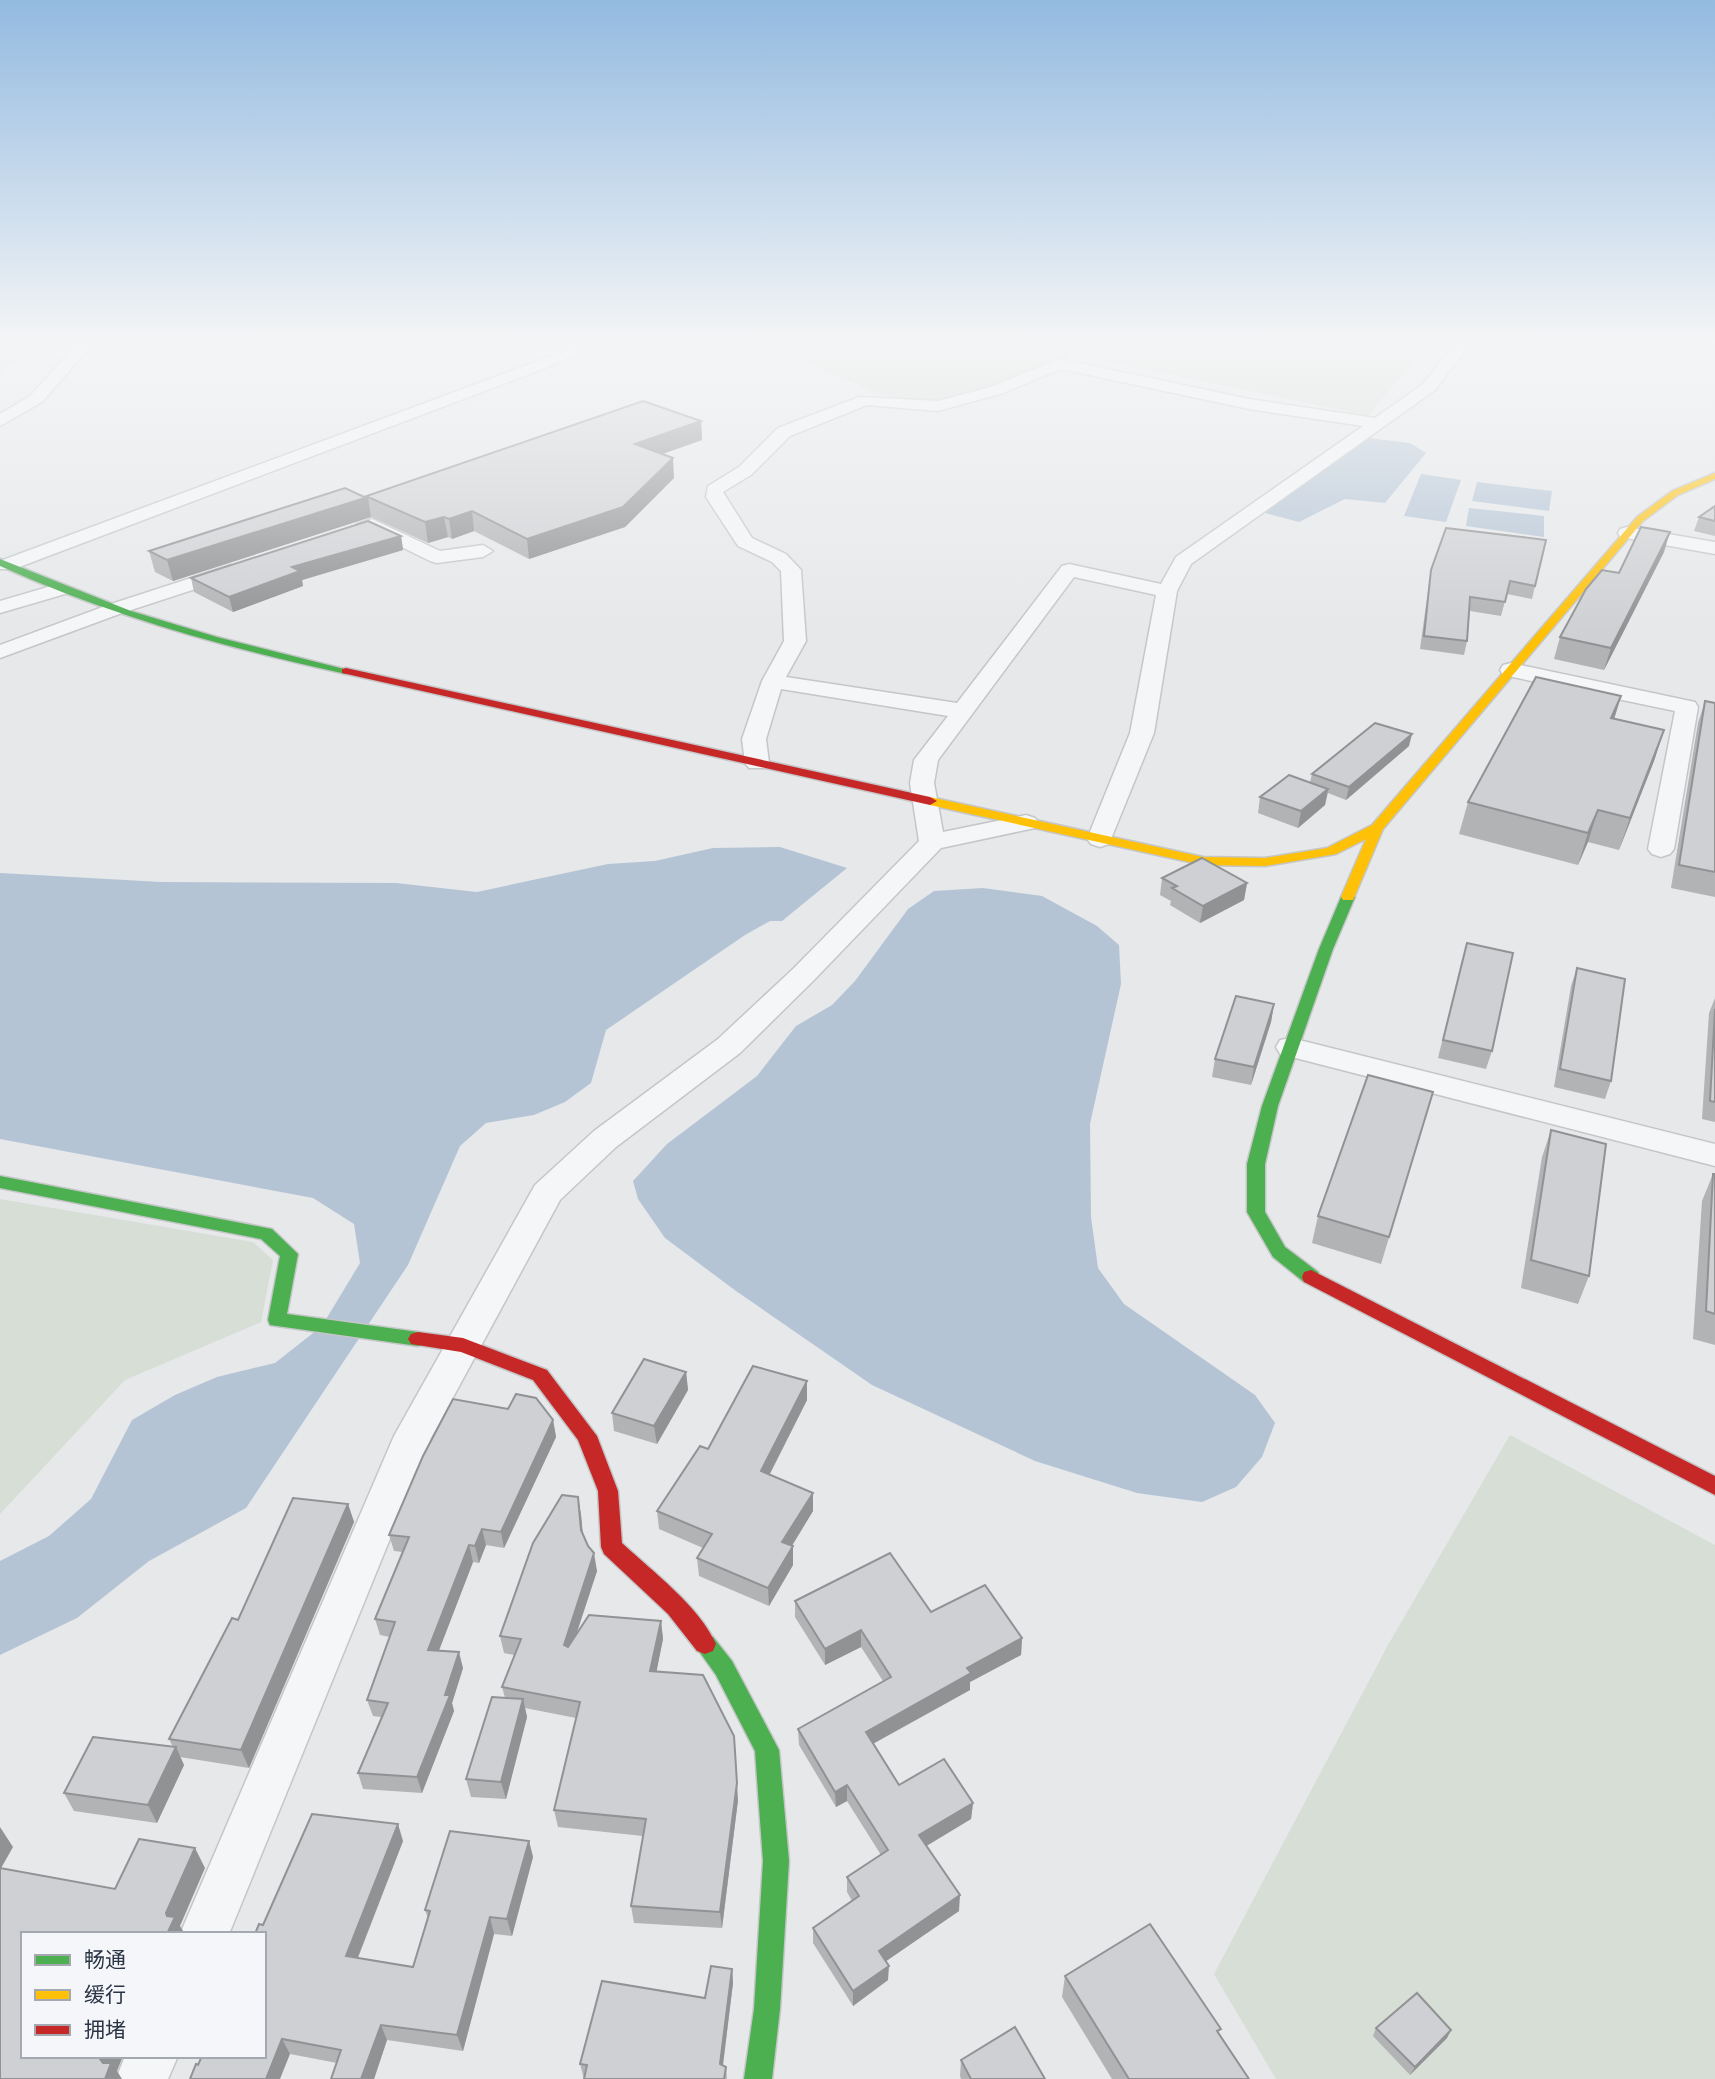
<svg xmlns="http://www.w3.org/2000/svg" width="1715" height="2079" viewBox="0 0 1715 2079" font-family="Quicksand,'Noto Sans SC',sans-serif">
<rect width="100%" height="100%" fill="#e6e8ea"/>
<g fill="#d6ded6">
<polygon points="0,341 35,341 34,350 0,372"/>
<polygon points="809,341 1430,341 1368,416 1074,354 1041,370 975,394 913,404 882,395 790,356"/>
<polygon points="0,1199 253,1242 273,1260 261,1322 125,1380 0,1514"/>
<polygon points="1510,1435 1715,1545 1715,2079 1276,2079 1214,1974 1388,1645"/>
</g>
<g fill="#b4c4d5">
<polygon points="1368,438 1410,443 1426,453 1385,503 1345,499 1299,522 1265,513"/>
<polygon points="1421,474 1461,480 1446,522 1404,516"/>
<polygon points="1477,482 1552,491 1549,511 1472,501"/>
<polygon points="1469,508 1544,516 1544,537 1466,526"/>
<polygon points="780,847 847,868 782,921 770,921 745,935 606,1030 591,1083 565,1102 534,1115 486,1123 460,1146 408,1265 246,1508 149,1561 77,1618 0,1655 0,1561 49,1536 91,1499 132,1420 175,1395 217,1377 275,1363 322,1326 360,1263 354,1224 313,1198 0,1139 0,873 161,882 396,883 477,892 608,864 655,861 713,848"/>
<polygon points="983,888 1042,896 1097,926 1119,945 1121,984 1090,1124 1091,1217 1098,1268 1124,1304 1255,1395 1275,1423 1262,1457 1236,1487 1202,1502 1137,1493 1035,1461 872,1385 736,1291 665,1238 638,1199 633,1181 667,1144 757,1076 796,1026 832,1005 855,981 908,909 934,891"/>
</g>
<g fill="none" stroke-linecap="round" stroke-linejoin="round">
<defs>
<g id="street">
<polygon points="80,341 95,341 42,402 0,426 0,414 30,396"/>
<polygon points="580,341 598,341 556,364 14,569 0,569 0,561 546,358"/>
<path d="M 1457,341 L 1472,341 L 1435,390 L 1191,564 L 1177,591 L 1154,733 L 1109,844 L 1100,847 L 1091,844 L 1087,839 L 1130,733 L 1156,595 L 1074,577 L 938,760 L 934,783 L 943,832 L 1026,815 L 1035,818 L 1039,823 L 1035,828 L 941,848 L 814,980 L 740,1053 L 616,1147 L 560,1200 L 431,1438 L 229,1934 L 180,1934 L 394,1436 L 535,1185 L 594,1131 L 718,1039 L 794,968 L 919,841 L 910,783 L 914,760 L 948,716 L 781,689 L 766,739 L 769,763 L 765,768 L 749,768 L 745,763 L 742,739 L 762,681 L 784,641 L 781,571 L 772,562 L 738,546 L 706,497 L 708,486 L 739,467 L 778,428 L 859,397 L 938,401 L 991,387 L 1060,359 L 1249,399 L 1375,418 L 1423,384 ZM 1061,369 L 1249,409 L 1363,426 L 1176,557 L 1161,584 L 1069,564 L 1062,566 L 957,703 L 786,677 L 806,641 L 801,570 L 786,554 L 752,538 L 723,492 L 751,475 L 790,436 L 867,405 L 938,411 L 1003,393 Z"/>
<polygon points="372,519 440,551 483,545 493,551 483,557 437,563 430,561 371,532 364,534 355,528 357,524"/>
<polygon points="1627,527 1715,542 1715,554 1620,537 1618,533 1620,529"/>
<polygon points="231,565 241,571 238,575 122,613 0,658 0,645 108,605"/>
<polygon points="58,584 65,586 68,590 65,594 0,613 0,601"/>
<polygon points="1511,663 1695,702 1698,707 1674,849 1670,854 1661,857 1652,854 1648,849 1675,711 1503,675 1500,670 1503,665"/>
<polygon points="1291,1038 1715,1144 1715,1166 1280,1054 1276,1047 1280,1040"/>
<polygon points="125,2056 178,2056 168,2079 116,2079"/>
</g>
<g id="fast">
<path d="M 0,559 L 131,611 L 217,637 L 352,671 L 346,674 C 227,648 111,616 0,566 Z"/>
<polygon points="1348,893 1355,897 1333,949 1278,1106 1265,1164 1265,1212 1285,1247 1318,1272 1320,1277 1318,1282 1311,1284 1304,1282 1273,1257 1247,1212 1247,1164 1262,1106 1319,949 1341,897"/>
<polygon points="0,1176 272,1229 298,1254 287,1314 418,1332 425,1334 428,1339 425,1344 418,1346 270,1325 268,1320 280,1256 261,1239 0,1188"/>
<polygon points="705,1634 713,1637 732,1661 779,1750 789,1861 780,2009 772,2079 744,2079 754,2009 763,1861 755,1751 716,1675 694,1644 697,1637"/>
</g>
<polygon id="slow" points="1715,473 1715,479 1678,495 1643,521 1383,829 1353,900 1343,900 1341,897 1366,839 1336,854 1265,866 1203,865 930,805 923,801 930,797 1203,857 1265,858 1327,848 1372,825 1637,517 1672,491"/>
<g id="jam">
<polygon points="346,668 930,797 937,801 930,805 342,673 342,669"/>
<polygon points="1311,1270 1715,1476 1715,1495 1304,1282 1302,1277 1304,1272"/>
<path d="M 418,1332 L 463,1338 L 547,1370 L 597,1436 L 618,1491 L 622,1543 C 653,1572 699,1606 716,1644 L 713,1651 L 705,1654 L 697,1651 L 668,1614 L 604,1554 L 601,1547 L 598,1491 L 578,1440 L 533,1380 L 461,1352 L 411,1344 L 408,1339 L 411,1334 Z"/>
</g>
</defs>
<use href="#street" stroke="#c4c6c8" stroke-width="3"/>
<use href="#fast" stroke="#c4c6c8" stroke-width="3"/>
<use href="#slow" stroke="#c4c6c8" stroke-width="3"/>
<use href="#jam" stroke="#c4c6c8" stroke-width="3"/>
<use href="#street" fill="#f5f6f7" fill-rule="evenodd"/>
<use href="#fast" fill="#4caf50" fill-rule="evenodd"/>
<use href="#slow" fill="#ffc107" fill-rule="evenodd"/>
<use href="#jam" fill="#c62828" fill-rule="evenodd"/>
</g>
<g fill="#b1b3b5">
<polygon points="701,421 702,440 662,454 674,478 625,527 529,559 474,531 452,539 448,537 428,543 371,517 173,581 155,572 149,551 364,497"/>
<polygon points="1715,506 1715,536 1694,531 1699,517"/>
<polygon points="1446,528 1535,586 1532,599 1507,594 1501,616 1470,611 1467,641 1464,655 1420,649 1429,583 1431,570"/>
<polygon points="401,536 403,550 302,580 303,586 233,612 194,592 191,578"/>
<polygon points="1664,552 1604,670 1554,659 1560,637"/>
<polygon points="1621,696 1614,719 1664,730 1654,761 1619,850 1588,842 1578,865 1459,834 1468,802"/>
<polygon points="1705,701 1715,703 1715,897 1671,888 1698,723"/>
<polygon points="1409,746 1346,800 1328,793 1325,805 1298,828 1258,813 1260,797 1310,782 1312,774"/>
<polygon points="1162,878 1247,883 1244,900 1200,923 1170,905 1171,901 1160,895"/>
<polygon points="1462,960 1492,1051 1486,1069 1438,1058"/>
<polygon points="1577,968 1611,1081 1605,1099 1554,1087 1571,986"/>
<polygon points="1715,998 1715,1122 1702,1119 1709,1013"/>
<polygon points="1274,1004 1271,1022 1251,1085 1212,1077 1215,1059"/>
<polygon points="1433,1092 1381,1264 1312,1243 1318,1216"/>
<polygon points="1551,1130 1589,1276 1578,1304 1521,1288 1542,1157"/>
<polygon points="1713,1174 1715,1174 1715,1345 1693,1339 1702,1201"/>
<polygon points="686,1372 688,1390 657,1444 614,1431 612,1413"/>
<polygon points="807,1381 807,1400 770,1474 813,1511 792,1546 793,1546 793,1565 769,1606 699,1576 697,1558 703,1548 659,1529 657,1511 708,1449"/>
<polygon points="553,1420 556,1437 504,1548 486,1545 479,1563 473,1562 439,1650 463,1668 452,1703 454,1711 422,1793 363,1789 358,1773 381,1717 373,1716 367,1700 390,1637 380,1635 375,1619 403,1552 394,1551 389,1535"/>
<polygon points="578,1497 581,1515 583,1535 597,1571 576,1634 661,1621 663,1639 656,1672 738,1800 722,1928 634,1923 631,1906 643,1836 558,1827 554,1810 576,1718 525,1708 527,1717 506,1799 471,1797 466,1779 505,1698 502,1687 514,1655 504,1653 500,1636"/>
<polygon points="348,1504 354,1522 249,1768 180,1757 184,1765 157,1823 74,1811 64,1793 173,1747 169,1739 238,1620"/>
<polygon points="795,1601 931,1612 1022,1638 1021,1655 970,1682 970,1690 873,1744 899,1785 973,1803 971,1819 926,1846 959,1911 886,1961 888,1980 853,2006 813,1943 813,1928 852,1901 847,1892 847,1877 881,1855 847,1801 836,1807 799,1745 798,1729 883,1681 861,1647 825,1665 795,1617"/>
<polygon points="403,1841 358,1958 413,1967 428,1918 425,1910 529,1841 533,1857 512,1936 494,1934 463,2051 387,2040 374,2079 331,2079 337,2063 290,2054 198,2065 263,1925"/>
<polygon points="732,1969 733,1983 723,2066 726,2067 727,2079 584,2079 580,2064 705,1998"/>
<polygon points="1065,1976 1219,2034 1249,2079 1112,2079 1062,1997"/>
<polygon points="1376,2028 1451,2030 1447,2038 1410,2075 1373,2036"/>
<polygon points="961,2060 1045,2079 961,2079 960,2076"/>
</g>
<g fill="#909294">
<polygon points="701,421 702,440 637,463 635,444"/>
<polygon points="673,458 674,478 625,527 529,559 527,539"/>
<polygon points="368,497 371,517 173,581 167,560"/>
<polygon points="472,511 474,531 452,539 449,519"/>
<polygon points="444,517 448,537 428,543 425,522"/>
<polygon points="1670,532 1664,552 1604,670 1611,648"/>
<polygon points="401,536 403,550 302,580 303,586 233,612 229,597 292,567"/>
<polygon points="1621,696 1612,726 1611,718"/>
<polygon points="1664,730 1654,761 1619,850 1630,818"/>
<polygon points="1412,734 1409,746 1346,800 1349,787"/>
<polygon points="1328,789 1325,805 1298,828 1301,811"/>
<polygon points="1598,810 1588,842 1578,865 1588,833"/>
<polygon points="1247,883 1244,900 1200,923 1203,906"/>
<polygon points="1274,1004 1271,1022 1251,1085 1254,1067"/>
<polygon points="686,1372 688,1390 657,1444 654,1426"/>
<polygon points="807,1381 807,1400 762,1489 761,1471"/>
<polygon points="553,1420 556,1437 504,1548 501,1532"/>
<polygon points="813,1493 813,1511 783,1560 782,1542"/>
<polygon points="578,1497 581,1515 584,1548 581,1530"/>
<polygon points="348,1504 354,1522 249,1768 241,1750"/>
<polygon points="482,1529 486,1545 479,1563 475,1546"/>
<polygon points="469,1545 473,1562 433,1666 428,1650"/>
<polygon points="793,1546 793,1565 769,1606 768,1588"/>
<polygon points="594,1553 597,1571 567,1663 564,1645"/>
<polygon points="661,1621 663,1639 653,1689 650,1671"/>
<polygon points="861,1630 861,1647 825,1665 825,1649"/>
<polygon points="1022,1638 1021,1655 970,1682 970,1690 865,1748 866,1732 967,1668"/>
<polygon points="459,1652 463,1668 452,1703 454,1711 422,1793 417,1777"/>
<polygon points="523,1699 527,1717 506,1799 501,1782"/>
<polygon points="734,1736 738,1800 722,1928 720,1912"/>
<polygon points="176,1747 184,1765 157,1823 148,1805"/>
<polygon points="847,1785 847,1801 836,1807 835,1792"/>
<polygon points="973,1803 971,1819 918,1851 919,1835"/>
<polygon points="398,1824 403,1841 352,1972 346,1956"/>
<polygon points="0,1827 13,1847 0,1870"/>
<polygon points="529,1841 533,1857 512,1936 507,1919"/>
<polygon points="195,1848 205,1868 180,1926 185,1934 167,1934 166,1913"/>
<polygon points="960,1895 959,1911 879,1966 879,1951"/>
<polygon points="490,1917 494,1934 463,2051 457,2035"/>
<polygon points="889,1966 888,1980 853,2006 853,1991"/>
<polygon points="732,1969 733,1983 721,2079 720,2064"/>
<polygon points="381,2025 387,2040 374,2079 361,2079"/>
<polygon points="1451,2030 1447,2038 1410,2075 1415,2067"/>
<polygon points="282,2039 290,2054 280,2079 266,2079"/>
<polygon points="102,2056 123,2056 117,2071 122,2079 105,2079 100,2059"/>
</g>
<g fill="#ced0d3" stroke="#909294" stroke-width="2">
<polygon points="643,401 701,421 635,444 673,458 623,507 527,539 472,511 449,519 444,517 425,522 368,497 167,560 149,551 345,488 364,497"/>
<polygon points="1715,506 1715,521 1699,517"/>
<polygon points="368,521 401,536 292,567 300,571 229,597 191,578"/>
<polygon points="1641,527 1670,532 1611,648 1560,637 1586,589 1602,570 1619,573"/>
<polygon points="1446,528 1546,540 1535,586 1510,581 1505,602 1470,597 1467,641 1424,636 1431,570"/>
<polygon points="1536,677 1621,696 1611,718 1664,730 1630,818 1598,810 1588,833 1468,802"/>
<polygon points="1705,701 1715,703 1715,872 1679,865"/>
<polygon points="1375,723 1412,734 1349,787 1312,774"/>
<polygon points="1289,775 1328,789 1301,811 1260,797"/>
<polygon points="1202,858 1247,883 1203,906 1172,888 1177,886 1162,878"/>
<polygon points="1467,943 1513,953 1492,1051 1443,1040"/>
<polygon points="1577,968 1625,979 1611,1081 1560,1069"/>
<polygon points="1236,996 1274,1004 1254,1067 1215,1059"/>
<polygon points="1715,1009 1715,1102 1710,1101"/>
<polygon points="1368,1075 1433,1092 1389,1237 1318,1216"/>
<polygon points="1551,1130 1606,1144 1589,1276 1531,1260"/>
<polygon points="1713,1174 1715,1174 1715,1314 1706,1311"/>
<polygon points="644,1359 686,1372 654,1426 612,1413"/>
<polygon points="753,1366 807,1381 761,1471 813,1493 782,1542 793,1546 768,1588 697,1558 712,1534 657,1511 700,1446 708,1449"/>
<polygon points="516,1394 536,1398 553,1420 501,1532 482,1529 475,1546 469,1545 428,1650 459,1652 445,1695 450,1695 417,1777 358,1773 388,1703 367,1700 395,1622 375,1619 409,1537 389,1535 423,1456 453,1399 508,1409"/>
<polygon points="562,1495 578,1497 581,1530 588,1546 594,1553 564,1645 568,1647 589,1615 661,1621 650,1671 703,1675 734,1736 737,1783 720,1912 631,1906 646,1819 554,1810 580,1702 502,1687 521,1639 500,1636 533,1543"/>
<polygon points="293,1498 348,1504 241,1750 169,1739 232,1618 238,1620"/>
<polygon points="890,1553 931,1612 985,1585 1022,1638 967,1668 971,1673 866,1732 899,1785 944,1759 973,1803 919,1835 960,1895 879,1951 889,1966 853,1991 813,1928 859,1896 847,1877 888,1850 847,1785 835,1792 798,1729 891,1677 861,1630 825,1649 795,1601"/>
<polygon points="492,1697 523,1699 501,1782 466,1779"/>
<polygon points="93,1737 176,1747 148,1805 64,1793"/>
<polygon points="312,1814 398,1824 346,1956 413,1967 430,1911 425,1910 450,1831 529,1841 507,1919 490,1917 457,2035 381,2025 361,2079 331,2079 341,2050 282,2039 266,2079 190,2079 196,2064 198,2065 202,2056 264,2056 264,1934 255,1934 259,1924 263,1925"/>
<polygon points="139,1839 195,1848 166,1913 167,1916 175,1917 167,1934 23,1934 23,2056 102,2056 100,2059 103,2063 111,2063 105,2079 0,2079 0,1868 115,1889"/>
<polygon points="1150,1924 1221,2029 1217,2031 1249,2079 1129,2079 1065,1976"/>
<polygon points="711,1966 732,1969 720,2064 726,2067 724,2079 584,2079 587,2065 580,2064 602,1981 705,1998"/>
<polygon points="1417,1993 1451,2030 1415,2067 1376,2028"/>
<polygon points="1015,2027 1045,2079 971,2079 961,2060"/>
</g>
<linearGradient id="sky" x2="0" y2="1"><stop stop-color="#93bae0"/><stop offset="0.54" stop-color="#f4f5f6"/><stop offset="1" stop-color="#f4f5f6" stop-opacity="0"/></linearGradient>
<rect width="1715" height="632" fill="url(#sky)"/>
<rect x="21" y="1932" width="245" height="126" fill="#f4f6f9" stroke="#a4a8b1" stroke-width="2"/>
<rect x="35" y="1955" width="35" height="10" fill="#4caf50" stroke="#a4a8b1" stroke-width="2"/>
<text x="84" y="1967" font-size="21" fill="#2b3445">畅通</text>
<rect x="35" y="1990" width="35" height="10" fill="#ffc107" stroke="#a4a8b1" stroke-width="2"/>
<text x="84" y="2002" font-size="21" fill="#2b3445">缓行</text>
<rect x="35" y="2025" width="35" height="10" fill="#c62828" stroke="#a4a8b1" stroke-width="2"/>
<text x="84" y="2037" font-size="21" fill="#2b3445">拥堵</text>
</svg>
